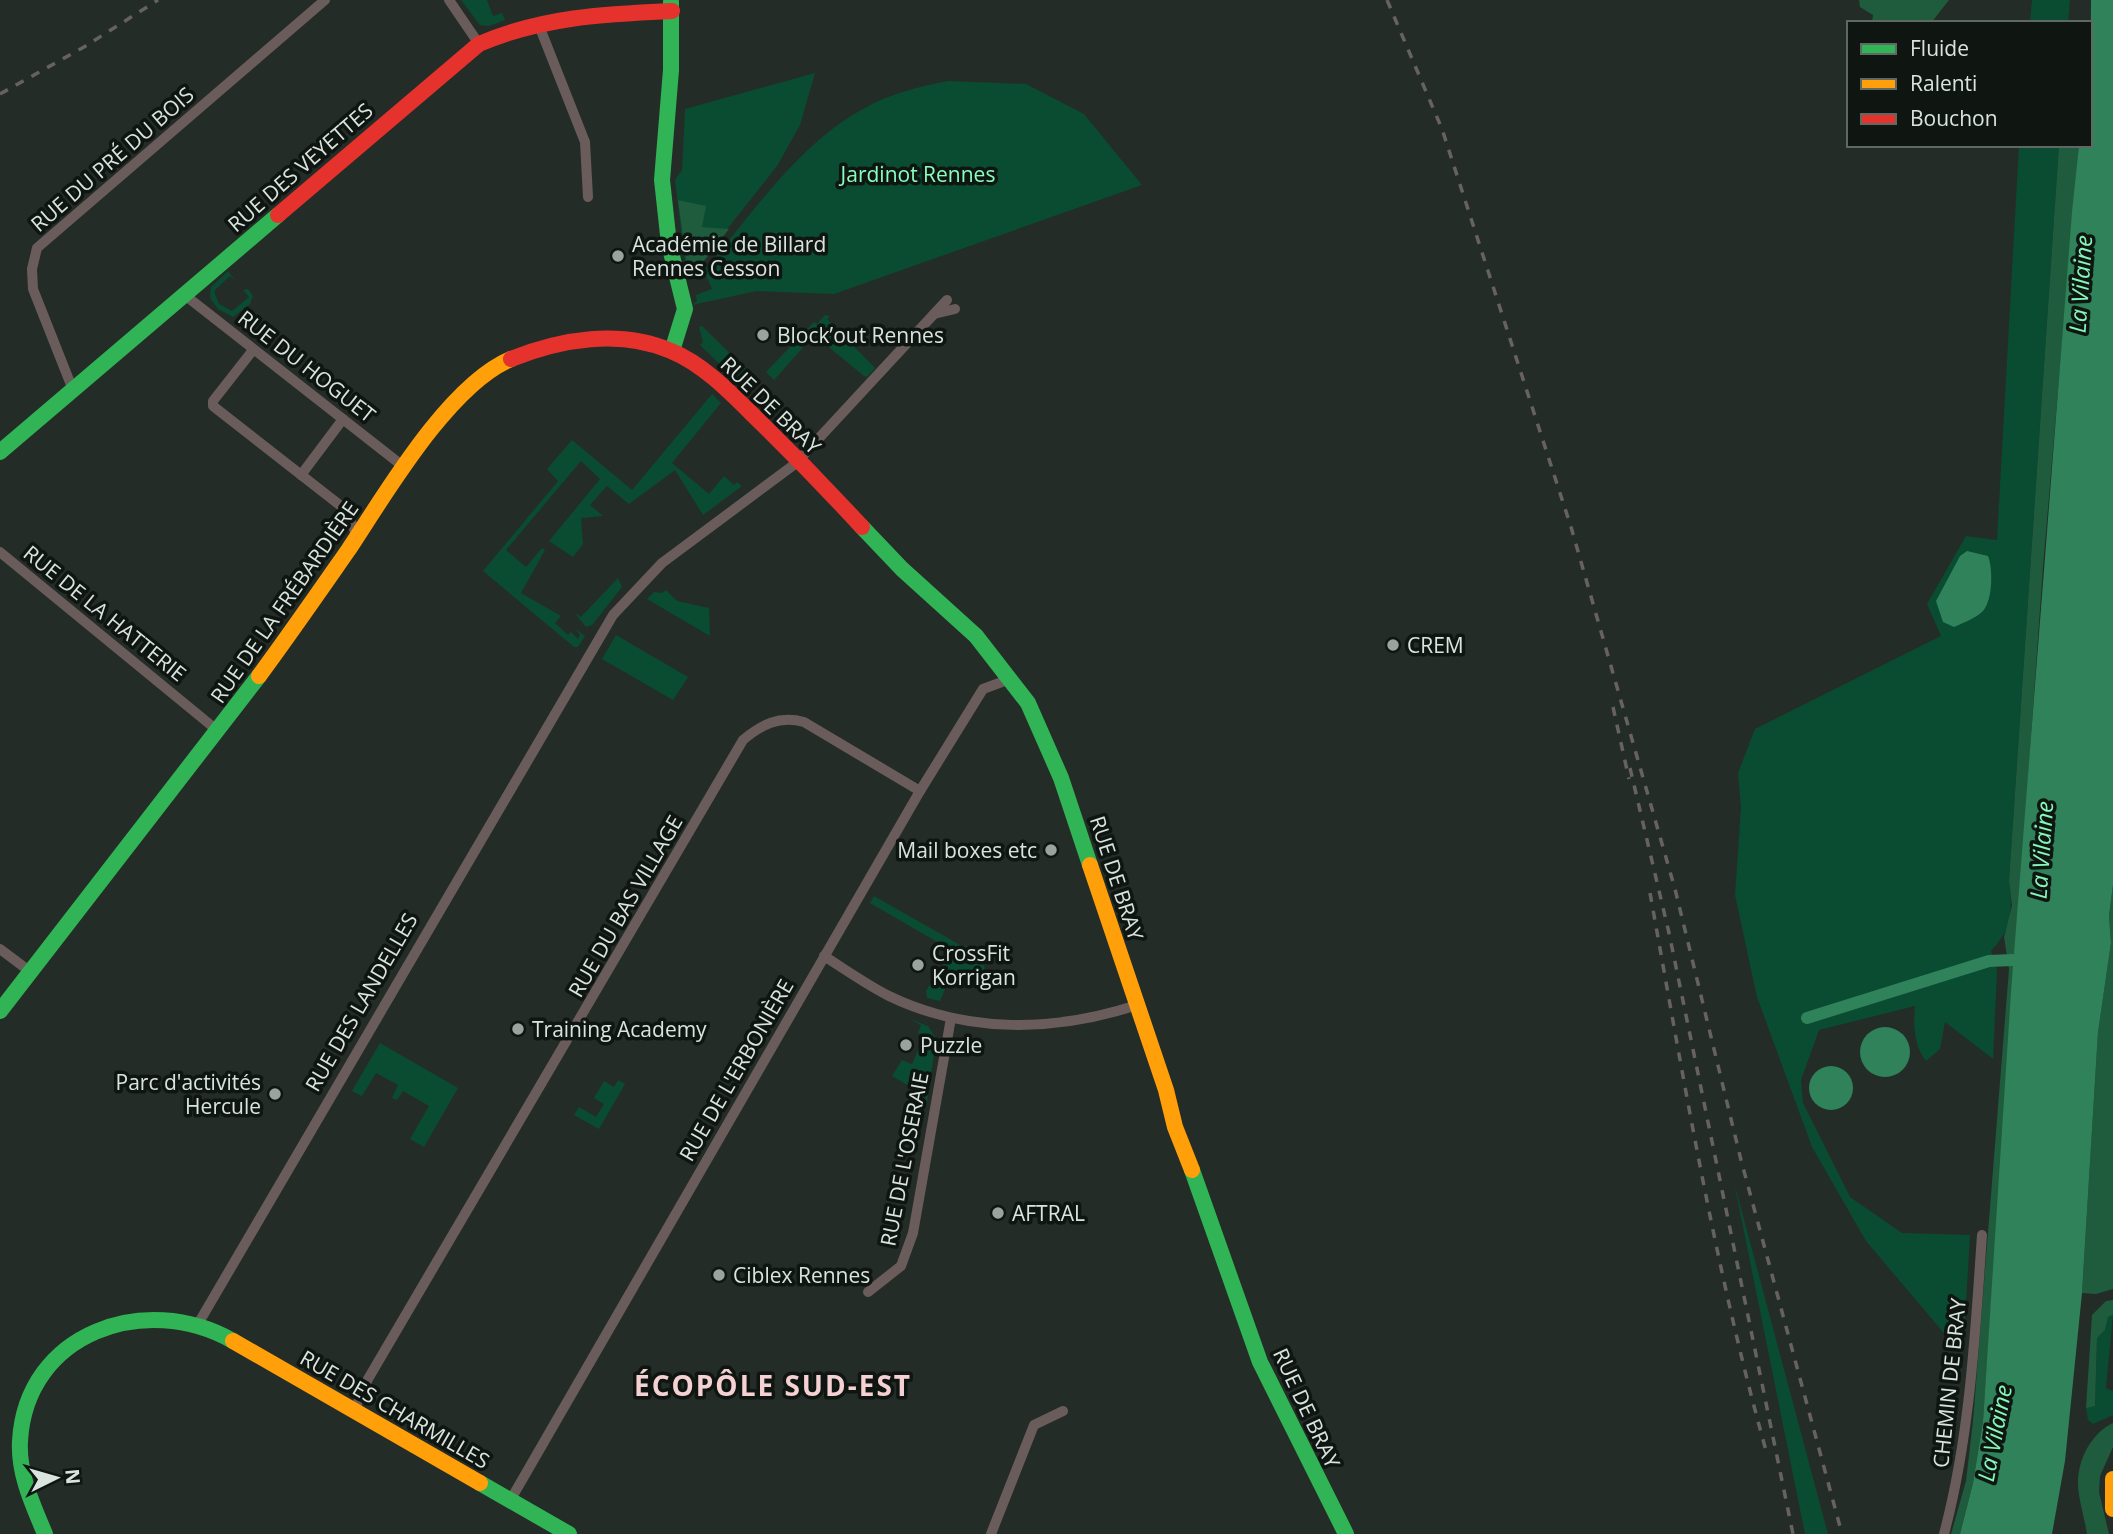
<svg xmlns="http://www.w3.org/2000/svg" width="2113" height="1534" viewBox="0 0 2113 1534" font-family="'Open Sans',sans-serif">
<rect width="100%" height="100%" fill="#242c27"/>
<g fill="#094c31">
<polygon points="461,0 487,0 493,16 502,13 505,20 489,26 480,25"/>
<polygon points="2032,0 2070,0 2068,23 2030,23"/>
<polygon points="815,73 800,125 777,166 687,280 675,180 682,170 685,109"/>
<path d="M 948,81 L 1026,84 L 1084,114 L 1142,185 L 834,294 L 757,291 L 692,305 L 697,301 L 696,295 L 712,289 L 704,271 C 751,215 797,146 861,110 C 888,94 918,87 948,81 Z"/>
<path d="M 2019,145 L 2059,145 L 2009,881 C 2013,911 2012,929 1991,951 L 1997,971 L 1993,1059 L 1945,1022 L 1940,1049 L 1926,1061 C 1914,1047 1913,1023 1915,1006 L 1819,1030 L 1801,1080 L 1803,1103 L 1850,1197 L 1902,1233 L 1970,1235 L 1964,1338 L 1954,1345 L 1866,1241 L 1812,1147 L 1757,997 L 1735,895 L 1741,808 L 1738,773 L 1755,729 L 1941,636 L 1927,604 L 1966,536 L 1997,540 Z"/>
<polygon points="228,271 236,281 230,276 214,291 219,304 232,311 249,297 243,290 248,289 253,296 250,304 233,317 218,309 210,298 211,287"/>
<polygon points="825,315 830,316 827,319 875,368 867,377 864,376 814,335 774,380 766,372 814,322 817,324"/>
<polygon points="702,326 752,375 741,385 700,345 703,342 699,327"/>
<polygon points="712,394 721,403 672,463 709,494 724,476 734,485 737,482 742,486 703,515 675,470 629,504 607,486 590,505 603,516 581,518 583,544 573,557 549,541 600,479 581,461 506,550 526,567 542,548 545,550 521,593 561,616 555,623 568,635 571,632 578,639 580,635 576,629 585,636 578,647 574,647 483,571 558,481 547,469 572,440 632,490"/>
<polygon points="618,578 622,587 592,625 586,627 574,612 581,617"/>
<polygon points="666,590 677,601 709,608 710,636 647,599 654,592 662,593"/>
<polygon points="616,635 688,677 673,700 602,659"/>
<polygon points="874,896 962,946 983,946 985,980 976,981 951,975 940,1001 927,998 926,991 951,950 870,903"/>
<polygon points="908,1018 928,1026 936,1039 927,1102 924,1105 926,1096 892,1076 902,1060 912,1064 924,1037 918,1033 921,1025"/>
<polygon points="380,1043 458,1088 424,1147 410,1139 429,1106 403,1091 397,1100 392,1098 398,1085 376,1073 362,1096 352,1091"/>
<polygon points="618,1080 625,1084 599,1129 574,1115 579,1107 596,1117 604,1104 594,1098 604,1081 614,1087"/>
<polygon points="1734,1182 1828,1534 1805,1534"/>
<polygon points="2113,1315 2106,1388 2113,1391 2113,1415 2093,1424 2088,1420 2086,1408 2095,1405 2097,1338 2105,1330 2108,1317"/>
</g>
<g fill="#1f5b3d">
<polygon points="1859,0 1949,0 1931,23 1872,23 1873,15 1860,7"/>
<polygon points="2059,145 2079,145 2043,567 1983,1421 1973,1483 1960,1534 1951,1534 1966,1481 1973,1421 2009,969 2004,937 2012,906 2009,881"/>
<polygon points="678,200 706,206 702,227 729,229 689,280"/>
<polygon points="2113,885 2113,1289 2096,1294 2082,1293 2098,1031 2111,943 2109,916"/>
<polygon points="2113,1300 2113,1315 2108,1317 2105,1330 2097,1338 2095,1406 2086,1408 2092,1315 2106,1301"/>
<path d="M 2113,1423 L 2113,1447 L 2100,1476 L 2099,1492 L 2109,1534 L 2087,1534 C 2085,1521 2081,1508 2079,1495 C 2074,1467 2088,1435 2113,1423 Z"/>
</g>
<g fill="#2f8259">
<polygon points="2091,0 2113,0 2113,885 2109,916 2111,943 2098,1032 2082,1293 2065,1461 2052,1534 1960,1534 1973,1483 1983,1421 2011,992 2072,212 2079,145 2090,145"/>
<path d="M 1967,551 L 1988,556 C 1993,568 1993,600 1983,611 C 1976,618 1963,623 1954,627 L 1943,622 L 1936,601 L 1960,556 Z"/>
<circle cx="1885" cy="1052" r="25"/>
<circle cx="1831" cy="1088" r="22"/>
</g>
<g fill="none" stroke-linecap="round" stroke-linejoin="round">
<polyline stroke="#2f8259" stroke-width="12" points="1807,1018 1989,961 2013,960"/>
<g stroke="#6b5c5c" stroke-width="10">
<polyline points="449,0 479,44"/>
<polyline points="538,23 585,142 588,197"/>
<polyline points="186,296 404,467"/>
<polyline points="934,314 955,309"/>
<polyline points="253,350 213,401 213,406 346,510 357,536"/>
<polyline points="73,390 33,289 32,269 37,248 325,0"/>
<polyline points="301,475 343,419"/>
<polyline points="0,552 218,731"/>
<polyline points="0,949 32,973"/>
<path d="M 824,956 C 846,970 867,985 889,996 C 968,1034 1055,1032 1137,1005"/>
<polyline points="868,1292 901,1266 913,1233 951,1018"/>
<polyline points="198,1324 613,615 662,563 795,464 947,300"/>
<path d="M 354,1411 L 368,1379 L 743,740 C 761,725 779,715 804,722 L 920,791"/>
<polyline points="511,1499 920,791 983,689 1010,679"/>
<polyline points="991,1534 1034,1425 1063,1411"/>
<path d="M 1944,1534 C 1970,1436 1975,1336 1982,1235"/>
</g>
<g stroke="#30b455" stroke-width="16">
<polyline points="671,2 671,70 662,180 669,244 685,309 672,351"/>
<polyline points="0,452 278,215"/>
<polyline points="862,527 902,569 976,636 1028,703 1061,778 1090,865"/>
<polyline points="0,1011 259,676"/>
<polyline points="1192,1170 1260,1362 1346,1534"/>
<polyline points="480,1483 569,1534"/>
<path d="M 45,1534 C 33,1505 18,1474 20,1441 C 26,1333 145,1291 233,1341"/>
</g>
<g stroke="#ff9f0a" stroke-width="16">
<path d="M 259,676 C 290,634 319,592 349,549 C 386,493 449,385 511,359"/>
<polyline points="1090,865 1166,1090 1175,1127 1192,1170"/>
<polyline points="233,1341 480,1483"/>
<polyline points="2113,1479 2113,1509"/>
</g>
<g stroke="#e5322d" stroke-width="16">
<path d="M 278,215 L 479,44 C 542,17 604,14 672,11"/>
<path d="M 511,359 C 561,339 620,329 671,351 C 701,363 728,390 751,413 C 789,450 826,488 862,527"/>
</g>
<g stroke="#656260" stroke-width="3.5" stroke-dasharray="9 9" stroke-linecap="butt">
<polyline points="1387,0 1442,129 1571,527 1675,889 1741,1160 1842,1534"/>
<polyline points="0,94 84,47 158,0"/>
<polyline points="1613,707 1629,779"/>
<polyline points="1630,768 1669,933 1793,1534"/>
<path d="M 1650,893 C 1684,1081 1715,1269 1767,1454"/>
</g>
</g>
<g fill="#9aa49e" stroke="#0f1511" stroke-width="2.5">
<circle cx="618" cy="256" r="7"/>
<circle cx="763" cy="335" r="7"/>
<circle cx="1393" cy="645" r="7"/>
<circle cx="1051" cy="850" r="7"/>
<circle cx="918" cy="965" r="7"/>
<circle cx="518" cy="1029" r="7"/>
<circle cx="906" cy="1045" r="7"/>
<circle cx="275" cy="1094" r="7"/>
<circle cx="998" cy="1213" r="7"/>
<circle cx="719" cy="1275" r="7"/>
</g>
<g text-anchor="middle" dominant-baseline="central" stroke-width="7" stroke-linejoin="round" paint-order="stroke">
<g font-size="21" fill="#dae4de" stroke="#0f1511">
<text transform="translate(112 159) rotate(-41)">RUE DU PRÉ DU BOIS</text>
<text transform="translate(300 167) rotate(-41)">RUE DES VEYETTES</text>
<text transform="translate(307 366) rotate(38)">RUE DU HOGUET</text>
<text transform="translate(771 405) rotate(44)">RUE DE BRAY</text>
<text transform="translate(284 602) rotate(-55)">RUE DE LA FRÉBARDIÈRE</text>
<text transform="translate(105 613) rotate(39)">RUE DE LA HATTERIE</text>
<text transform="translate(1117 878) rotate(72)">RUE DE BRAY</text>
<text transform="translate(625 906) rotate(-60)">RUE DU BAS VILLAGE</text>
<text transform="translate(361 1002) rotate(-60)">RUE DES LANDELLES</text>
<text transform="translate(736 1070) rotate(-60)">RUE DE L'ERBONIÈRE</text>
<text transform="translate(904 1159) rotate(-79)">RUE DE L'OSERAIE</text>
<text transform="translate(1949 1383) rotate(-84)">CHEMIN DE BRAY</text>
<text transform="translate(1307 1408) rotate(65)">RUE DE BRAY</text>
<text transform="translate(395 1409) rotate(30)">RUE DES CHARMILLES</text>
</g>
<g font-size="21" fill="#88fdbe" stroke="#0f1511">
<text x="918" y="174">Jardinot Rennes</text>
</g>
<g font-size="21" fill="#dae4de" stroke="#0f1511" text-anchor="start">
<text x="632" y="244">Académie de Billard<tspan x="632" dy="24">Rennes Cesson</tspan></text>
<text x="777" y="335">Block’out Rennes</text>
<text x="1407" y="645">CREM</text>
<text x="1037" y="850" text-anchor="end">Mail boxes etc</text>
<text x="932" y="953">CrossFit<tspan x="932" dy="24">Korrigan</tspan></text>
<text x="532" y="1029">Training Academy</text>
<text x="920" y="1045">Puzzle</text>
<text x="261" y="1082" text-anchor="end">Parc d'activités<tspan x="261" dy="24">Hercule</tspan></text>
<text x="1012" y="1213">AFTRAL</text>
<text x="733" y="1275">Ciblex Rennes</text>
</g>
<g font-size="23" font-style="italic" fill="#83f8b9" stroke="#0f1511">
<text transform="translate(2080 284) rotate(-86)">La Vilaine</text>
<text transform="translate(2041 850) rotate(-86)">La Vilaine</text>
<text transform="translate(1994 1433) rotate(-79)">La Vilaine</text>
</g>
<g font-size="28" font-weight="bold" letter-spacing="2" fill="#f5d1d3" stroke="#0f1511">
<text x="773" y="1385">ÉCOPÔLE SUD-EST</text>
</g>
</g>
<rect x="1847" y="21" width="245" height="126" fill="#0f1511" stroke="#606863" stroke-width="2"/>
<rect x="1861" y="44" width="35" height="10" fill="#30b455" stroke="#606863" stroke-width="2"/>
<text x="1910" y="56" font-size="21" fill="#dae4de">Fluide</text>
<rect x="1861" y="79" width="35" height="10" fill="#ff9f0a" stroke="#606863" stroke-width="2"/>
<text x="1910" y="91" font-size="21" fill="#dae4de">Ralenti</text>
<rect x="1861" y="114" width="35" height="10" fill="#e5322d" stroke="#606863" stroke-width="2"/>
<text x="1910" y="126" font-size="21" fill="#dae4de">Bouchon</text>
<g transform="translate(56 1478) rotate(85)" stroke="#0f1511" stroke-width="5" paint-order="stroke">
<path d="M0-5L12 26L0 18L-12 26Z" fill="#dae4de"/>
<text y="-10" font-size="19" font-weight="bold" text-anchor="middle" fill="#dae4de">N</text>
</g>
</svg>
